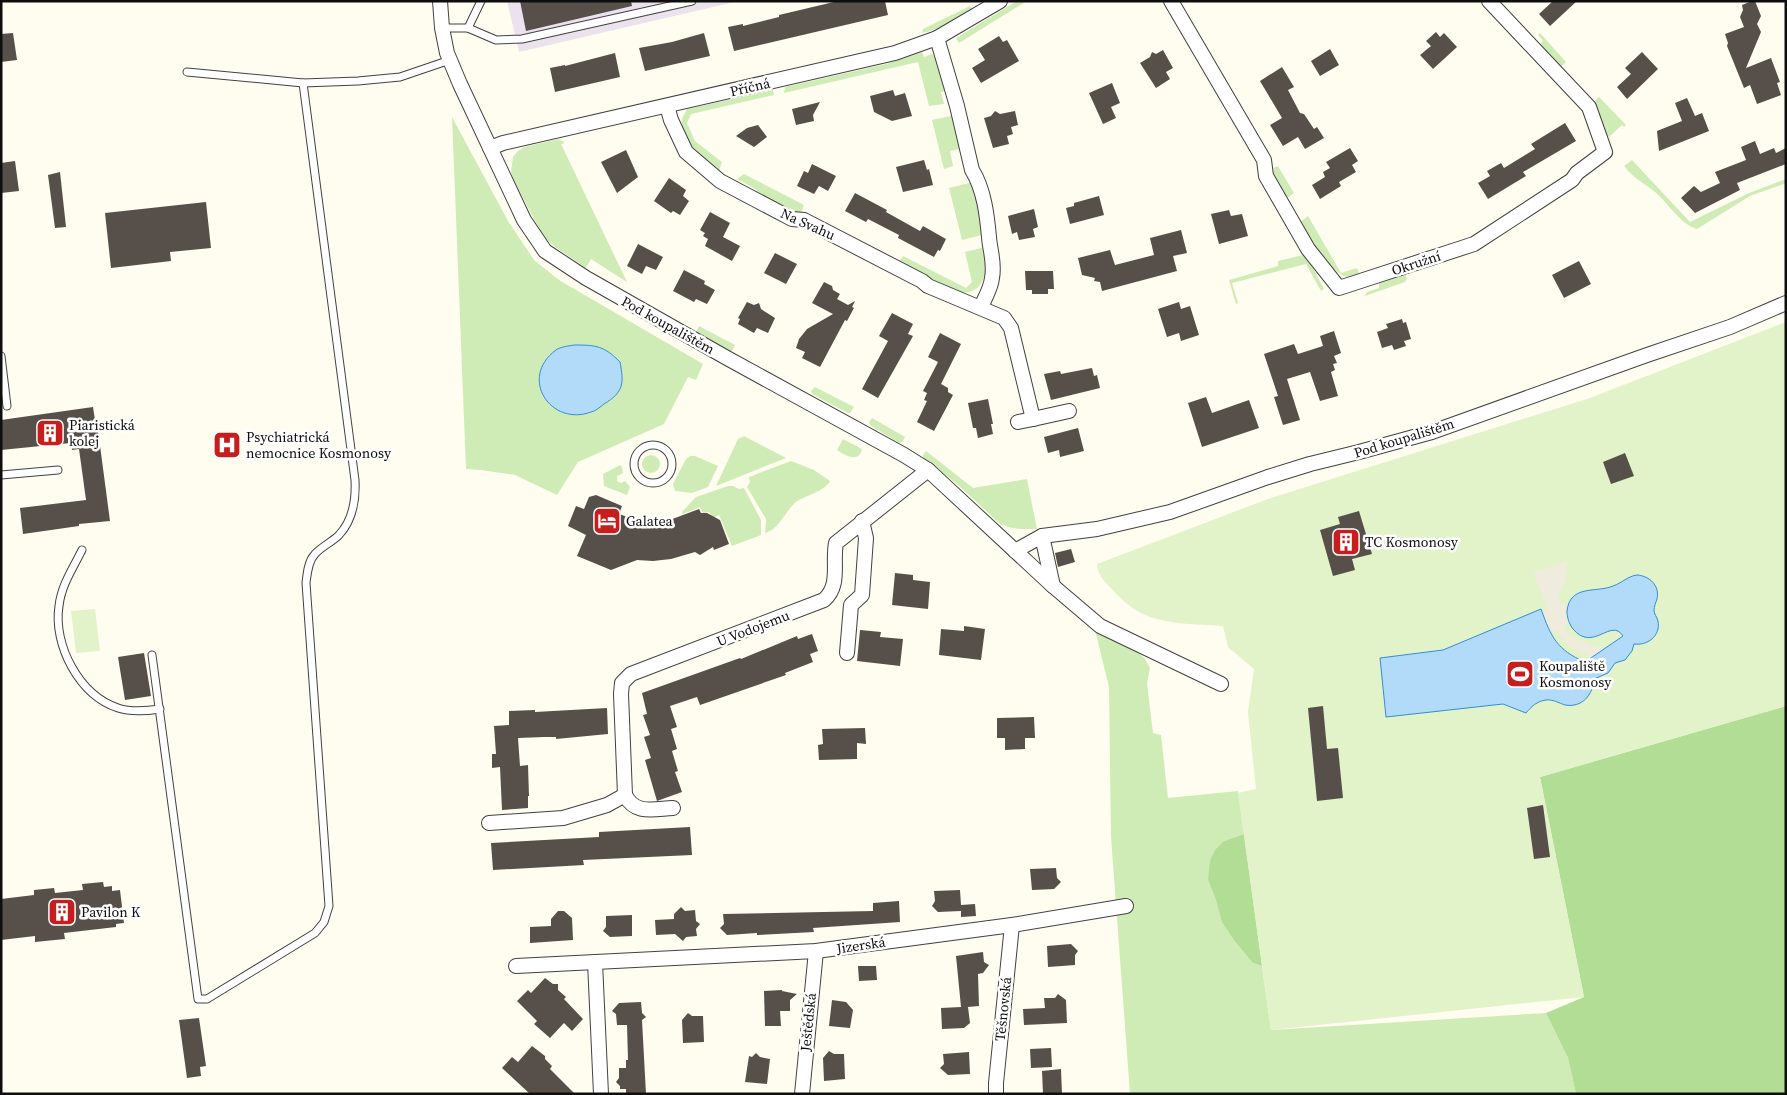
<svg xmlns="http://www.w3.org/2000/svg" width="1787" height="1095" viewBox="0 0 1787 1095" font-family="'Source Serif 4',serif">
<rect width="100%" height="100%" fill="#fffdef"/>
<polygon fill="#ece2ed" points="507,1 739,1 519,52"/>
<g fill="#d0ecb6">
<polygon points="1017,1 1027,1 959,43 956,38"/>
<path d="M 970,6 L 972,9 C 957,18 940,30 922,33 L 923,29 Z"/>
<polygon points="1540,33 1566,62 1561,67 1539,45 1543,41 1538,35"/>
<polygon points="922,52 924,57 932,54 937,58 946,91 941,92 944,104 929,106 918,62 784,93 785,87 886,64"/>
<path d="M 773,90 L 774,95 L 691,114 L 687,123 L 695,141 L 722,162 L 719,171 C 706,160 678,140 682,120 C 682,117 686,112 687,109 Z"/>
<polygon points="1599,97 1626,125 1624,127 1622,125 1609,137 1606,136 1594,102"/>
<polygon points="951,116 953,116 960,149 950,151 953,166 944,169 932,120"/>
<polygon points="452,117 508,221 534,260 559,280 703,364 696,380 688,377 664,424 578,462 557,495 515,475 481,470 466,469"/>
<polygon points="559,139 565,143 561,144 627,282 591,259 586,268 555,247 545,238 534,219 513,179 511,171 513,157 517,152 524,147"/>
<path d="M 1632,160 L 1690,222 L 1749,193 L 1786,179 L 1786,183 L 1750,196 L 1697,229 C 1679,223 1669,204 1655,192 C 1644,183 1633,178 1624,166 Z"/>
<polygon points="1278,166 1294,193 1287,198 1284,197 1271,172 1274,171 1273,168"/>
<polygon points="744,174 804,205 801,213 794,215 755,194 757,190 737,179"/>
<polygon points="973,182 985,227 982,235 962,240 949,188"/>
<path d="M 1308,216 L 1341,273 L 1357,268 L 1360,275 C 1356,276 1351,277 1347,277 C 1331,273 1308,237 1299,223 Z"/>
<path d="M 985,247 C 989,266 986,297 958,292 C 947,289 936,282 926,277 C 917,272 906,268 899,262 L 903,256 L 966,288 L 972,282 L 965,252 Z"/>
<polygon points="1303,255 1309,261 1324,289 1321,291 1306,264 1232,283 1238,303 1236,304 1229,280 1278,266 1278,261"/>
<polygon points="1405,274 1407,279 1405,282 1365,296 1367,292 1379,288 1379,283"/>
<polygon points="699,326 735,345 732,351 730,351 696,333"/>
<polygon points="815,387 854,407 850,413 848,413 812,394 811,391"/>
<polygon points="872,418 905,437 902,442 899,443 870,425 869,422"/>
<polygon points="744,436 786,458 716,486 738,439"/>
<path d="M 843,439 L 862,449 C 860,463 845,456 837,450 Z"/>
<path d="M 926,451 L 973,488 L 1027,479 L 1037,529 C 1024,529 1011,530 999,523 L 957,484 L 923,458 L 923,455 Z"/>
<circle cx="651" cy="464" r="9"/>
<polygon points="690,456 695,456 718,466 708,487 692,493 675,491 673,484 686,459"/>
<path d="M 791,461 L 814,470 L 830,481 C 824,492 806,495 796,502 C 785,511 779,530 765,533 L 766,519 L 747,487 L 750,482 L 749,477 Z"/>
<polygon points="620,465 622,467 623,473 617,476 617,481 621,483 625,481 630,487 627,495 604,486 603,474"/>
<polygon points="728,486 733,486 739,489 744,488 761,520 761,535 732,546 719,515 713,518 709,512 703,513 700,507 683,514 682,512 696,497"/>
<polygon points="1095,630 1134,649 1145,659 1150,668 1147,683 1153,733 1161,735 1168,798 1238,791 1244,834 1224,841 1208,880 1216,900 1253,963 1262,966 1271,1030 1546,1013 1568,1058 1576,1094 1130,1094 1111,837 1109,687"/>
</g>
<g fill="#b2dd95">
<polygon points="1786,706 1786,1094 1576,1094 1568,1058 1546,1013 1584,997 1540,777"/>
<polygon points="1244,834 1262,966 1253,963 1234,940 1222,922 1216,900 1208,880 1210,861 1215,850 1224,841"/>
</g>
<g fill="#e2f2c9">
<path d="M 1786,322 L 1786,706 L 1540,777 L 1584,997 L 1271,1030 L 1238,793 L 1256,789 L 1248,712 L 1254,669 L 1228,647 L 1223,626 C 1196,624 1163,625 1139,612 C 1128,606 1119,597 1110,587 C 1104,581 1097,573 1097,564 L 1268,499 L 1590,398 Z"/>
<polygon points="95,609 100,651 76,653 71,611"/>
</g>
<polygon fill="#f0ecdd" points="1567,561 1566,579 1558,595 1560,605 1566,605 1565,615 1567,624 1564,627 1569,635 1578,640 1597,647 1605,648 1590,658 1588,655 1567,645 1557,630 1549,631 1542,612 1547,610 1547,606 1533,573"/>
<g fill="#b1dbf9" stroke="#348dd4">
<path d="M 574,345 C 597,345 604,346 620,362 C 624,383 624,392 604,404 C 600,407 596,411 591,412 C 551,427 518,378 556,350 C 560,347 568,346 574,345 Z"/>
<path d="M 1637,575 C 1650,576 1660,586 1657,599 C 1656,602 1654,607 1654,610 C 1654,614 1657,617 1658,621 C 1661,636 1647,646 1634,644 L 1632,651 L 1625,660 L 1615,663 L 1608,673 L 1594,679 C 1593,695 1582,708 1565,705 C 1559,703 1552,699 1546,700 C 1537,701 1531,707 1526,713 L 1503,704 L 1386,717 L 1380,658 L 1443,650 L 1541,609 C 1551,637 1557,650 1585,662 L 1623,636 C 1611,617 1593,653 1573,629 C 1569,624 1567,617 1567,611 C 1570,584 1597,593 1613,586 C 1622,583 1628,576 1637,575 Z"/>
</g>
<g fill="#57504a">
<polygon points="520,1 631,1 632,6 526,31"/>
<polygon points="838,1 885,1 888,15 734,51 728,27 743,24 743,26 779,17 779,15"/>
<polygon points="1553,1 1577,1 1550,26 1539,14"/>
<polygon points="1752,1 1755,1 1761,16 1757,24 1761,32 1746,68 1771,58 1780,82 1777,83 1781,95 1757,104 1750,85 1744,88 1727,46 1728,43 1725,34 1744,27 1740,17 1743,10 1742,5"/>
<polygon points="1436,32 1440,37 1444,33 1457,47 1433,69 1420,55 1431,46 1426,41"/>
<polygon points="13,33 17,60 1,62 1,34"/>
<polygon points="704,33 710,56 645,71 639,48 672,42"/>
<polygon points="999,36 1003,42 1007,40 1019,61 981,83 972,68 985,60 978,49"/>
<polygon points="1330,49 1339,65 1320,76 1311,61"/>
<polygon points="1163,50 1173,68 1166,72 1170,79 1156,88 1140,63 1150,57 1152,52 1156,54"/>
<polygon points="1642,52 1658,69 1627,99 1617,87 1631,74 1625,68"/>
<polygon points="615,53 620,77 555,92 550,68 565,65 565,66"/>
<polygon points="1282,67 1294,87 1288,90 1300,113 1304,114 1314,129 1317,127 1324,138 1305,149 1298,137 1283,146 1270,125 1282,118 1260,81"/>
<polygon points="1112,83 1120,103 1111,107 1116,118 1103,124 1089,93"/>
<polygon points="893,90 895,96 905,93 912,116 892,121 874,112 870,96"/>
<polygon points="1687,98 1695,116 1702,113 1709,131 1659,151 1657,131 1682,121 1675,103"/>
<polygon points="820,102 813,115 814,121 796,125 792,109"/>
<polygon points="995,111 1000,114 1015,111 1018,125 1011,127 1013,134 1007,136 1009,144 993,148 984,118 991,116"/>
<polygon points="1565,123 1576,141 1523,172 1526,176 1488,199 1478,183 1490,176 1487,171 1501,163 1504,168 1535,149 1531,144"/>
<polygon points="758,125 767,137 754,147 736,136 747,128"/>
<polygon points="1755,141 1760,154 1774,148 1776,153 1786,148 1786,164 1737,183 1740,190 1695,213 1681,198 1694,186 1701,192 1720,183 1715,172 1746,160 1741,147"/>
<polygon points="1350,148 1358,161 1352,165 1356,172 1339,182 1341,186 1320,199 1312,185 1325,177 1323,172 1330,168 1326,162"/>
<polygon points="626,150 638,177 617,193 601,162"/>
<polygon points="924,160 927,170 929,169 933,185 903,192 896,167"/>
<polygon points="15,161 19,191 1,193 1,163"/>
<polygon points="812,164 836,176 828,191 819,186 814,194 797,186 804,171 808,173"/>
<polygon points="60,172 66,227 55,228 48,175"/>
<polygon points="669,178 686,190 683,196 689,201 680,215 673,211 671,213 654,201"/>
<polygon points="855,193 887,210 886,212 920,231 923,226 946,239 940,251 938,250 934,257 898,238 899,235 868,219 866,222 845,211"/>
<polygon points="1099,196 1104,215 1070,224 1066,208 1074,206 1074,203"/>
<polygon points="206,202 211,248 170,252 171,261 111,268 105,213"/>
<polygon points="1034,209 1038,227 1033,229 1035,237 1019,240 1017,232 1012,234 1008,216"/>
<polygon points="1229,210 1231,216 1242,214 1248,236 1219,244 1211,214"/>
<polygon points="710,212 730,223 723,237 740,246 732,261 705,246 708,239 703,236 705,233 700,230"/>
<polygon points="1181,230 1187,253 1173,256 1177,271 1102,291 1100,282 1094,281 1095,278 1082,275 1078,258 1110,250 1115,265 1154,255 1150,238"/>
<polygon points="638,244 663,257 656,270 646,266 642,274 627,266"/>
<polygon points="775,253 797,264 786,284 764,273"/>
<polygon points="1579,261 1591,284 1564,298 1552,275"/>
<polygon points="684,270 705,281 704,284 715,290 707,304 696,299 694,302 673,291"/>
<polygon points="1025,271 1053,271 1054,289 1048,289 1048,294 1032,294 1032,290 1026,290"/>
<polygon points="824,282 832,286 833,290 840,294 837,299 848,305 855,301 852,307 854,308 847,321 845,320 820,367 802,358 805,352 796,348 799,339 807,329 833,314 812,303"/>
<polygon points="747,302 754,305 759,303 761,309 775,318 768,333 757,328 754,333 738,324 740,319 738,318"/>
<polygon points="1179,302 1181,309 1190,306 1199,335 1181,341 1179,333 1167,337 1158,309"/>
<polygon points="892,313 913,324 908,334 913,336 878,398 862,389 888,341 879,336"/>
<polygon points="1402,319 1403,323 1406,322 1411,339 1404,341 1406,346 1394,350 1392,345 1382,348 1377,332 1388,328 1386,324"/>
<polygon points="1334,331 1341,353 1334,356 1337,363 1333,364 1335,370 1331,372 1338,396 1320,401 1310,372 1287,379 1300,420 1283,425 1274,397 1278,396 1264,354 1294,344 1298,354 1323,346 1320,336"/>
<polygon points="940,333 961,344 941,384 948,388 948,392 953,395 934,431 917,422 927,401 924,400 927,393 923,391 938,362 928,357"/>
<polygon points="1092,368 1094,376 1097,375 1100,388 1051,400 1044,374 1060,371 1061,374"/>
<polygon points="1206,397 1212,413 1249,400 1259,428 1202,447 1188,403"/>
<polygon points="988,399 993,424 991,424 993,434 978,438 976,428 973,428 968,403"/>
<polygon points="93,407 96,427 97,427 99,438 110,521 79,524 79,526 23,534 20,508 86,500 79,449 72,450 71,443 1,450 1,420"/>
<polygon points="1078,428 1084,451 1060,457 1059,450 1048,453 1044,437"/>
<polygon points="1625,453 1634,476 1611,484 1603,462"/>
<polygon points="596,495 622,506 619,514 636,520 667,521 699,509 701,513 707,513 720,520 729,544 714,550 713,547 700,555 695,552 671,559 653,561 637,560 611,570 577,556 586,535 568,526 576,506 584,509 589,497"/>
<polygon points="1359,511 1372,554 1352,559 1355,570 1333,576 1320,530 1340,524 1338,517"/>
<polygon points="1071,549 1075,562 1058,567 1055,553"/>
<polygon points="895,573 913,575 913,580 930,582 928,609 892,605"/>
<polygon points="964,626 985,629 981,660 939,655 941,629 964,631"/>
<polygon points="860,630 881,632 880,637 903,639 900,666 857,661"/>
<polygon points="812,634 818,651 810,654 813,662 785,673 786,675 700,705 697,697 670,706 677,727 671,729 677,749 672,751 678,771 675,772 682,792 657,801 645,760 651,758 644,737 650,735 643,715 647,714 642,693 740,658 741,659 797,636 798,639"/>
<polygon points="144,653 151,696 125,700 118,657"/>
<polygon points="1323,706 1327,749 1338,748 1343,798 1317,801 1308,708"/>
<polygon points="607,708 608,734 556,739 556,737 544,737 518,738 520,766 528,765 529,796 528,796 528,808 502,810 500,767 492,768 492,754 496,754 494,726 509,725 509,711 535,710 535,712"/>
<polygon points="1034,717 1035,738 1025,738 1025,749 1005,750 1005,738 997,738 997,718"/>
<polygon points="865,728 866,744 857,743 857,759 819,760 818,745 823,744 822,729"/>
<polygon points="1543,805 1550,857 1534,859 1527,808"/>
<polygon points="690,827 692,855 583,860 584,865 493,870 491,843 599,837 599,832"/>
<polygon points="1056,868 1057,878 1061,882 1054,889 1032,890 1030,869"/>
<polygon points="103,882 104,887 112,886 112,891 120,890 124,923 116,924 116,927 64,933 65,939 35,942 35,936 1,940 1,899 34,895 34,890 54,888 55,893 83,890 82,884"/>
<polygon points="960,890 961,905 975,904 976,916 961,917 961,911 938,912 932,906 935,901 934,891"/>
<polygon points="899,901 900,922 813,928 814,932 757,935 757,933 727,935 720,928 724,924 723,914 873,911 873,903"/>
<polygon points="681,907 685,911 695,910 696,921 700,924 696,929 697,936 686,937 683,941 675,934 656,935 655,920 674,919 674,914"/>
<polygon points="558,911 564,911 572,918 573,940 530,943 530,927 551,926 551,919"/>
<polygon points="632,915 632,936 610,937 603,931 606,927 606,916"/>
<polygon points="1071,944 1078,951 1075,955 1075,965 1048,967 1047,946"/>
<polygon points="983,952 984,962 989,965 983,973 978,974 979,1006 968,1007 970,1023 964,1028 942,1029 941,1008 961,1007 956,956"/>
<polygon points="858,966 876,966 877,980 859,981"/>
<polygon points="545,978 553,984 558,984 558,990 566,997 564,999 583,1019 572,1031 564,1023 550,1038 534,1024 537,1021 517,1001 528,990 531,993"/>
<polygon points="782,990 782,991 797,994 790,1000 790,1011 780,1011 781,1026 765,1026 764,991"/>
<polygon points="1058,994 1066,1000 1067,1023 1024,1025 1023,1009 1045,1008 1044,998 1055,998"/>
<polygon points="832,1000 846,1002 853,1010 850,1028 829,1026"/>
<polygon points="641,1002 642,1013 646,1017 642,1020 646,1094 626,1094 626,1089 620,1089 620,1086 616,1082 619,1078 619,1068 626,1068 626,1060 628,1060 627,1025 617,1025 616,1014 612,1011 619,1003"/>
<polygon points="688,1013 692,1016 703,1016 704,1042 683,1043 682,1020"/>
<polygon points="199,1018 206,1066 200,1067 201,1076 187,1078 179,1020"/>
<polygon points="532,1046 545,1056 545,1059 552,1066 550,1069 575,1094 530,1094 502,1068 512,1057 518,1062"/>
<polygon points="1051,1048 1052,1067 1031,1068 1030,1049"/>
<polygon points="829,1051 834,1054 844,1054 845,1079 824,1081 823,1058"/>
<polygon points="969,1052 970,1074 948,1075 940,1068 944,1064 943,1054"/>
<polygon points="756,1053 760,1057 770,1059 767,1084 745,1082 749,1056 752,1057"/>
<polygon points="1061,1069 1062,1094 1043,1094 1042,1071"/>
</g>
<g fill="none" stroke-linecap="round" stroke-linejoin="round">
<defs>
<g id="lane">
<polyline points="442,28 468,28 496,40 522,39 692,1"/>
<polyline points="468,28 481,1"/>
<polyline points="187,72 303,83 358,81 400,77 450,60"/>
<polyline points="1,356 7,406"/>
<circle cx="653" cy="464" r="19"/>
<polyline points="1,475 58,470"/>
<path d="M 82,550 C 73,568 61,586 59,606 C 53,645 79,695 118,708 C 130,712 147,711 160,709"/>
<path d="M 152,655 L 198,999 L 207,999 L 315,933 L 324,922 L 329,906 L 306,583 C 307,574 308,561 315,554 C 321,547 332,542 339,535 C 353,520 356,500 355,480 L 303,83"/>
</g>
<g id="street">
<polyline points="440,1 442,28 447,53 460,84 524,220 545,251 586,278 727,358 904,455 928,470 1053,586 1100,626 1221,684"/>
<polyline points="1171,1 1264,160 1266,176 1308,249 1339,288 1474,244 1572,180 1577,173 1605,152 1589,107 1489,1"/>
<path d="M 937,38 L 957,106 L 972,170 C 984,189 987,215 989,237 C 990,251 995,263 992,278 C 991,288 985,298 981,307"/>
<polyline points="667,106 671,120 686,152 720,181 792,219 804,220 922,281 928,286 1004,318 1011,328 1033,419 1018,422"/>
<polyline points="490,148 503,143 895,53 937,38 1000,1"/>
<polyline points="1033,419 1069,411"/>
<polyline points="1042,536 1053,586"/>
<polyline points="1015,551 1042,536 1097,529 1170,512 1268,477 1310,464 1359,452 1432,432 1647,355 1730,327 1786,303"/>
<polyline points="847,653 851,605 862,595 866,538 862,521"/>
<path d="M 673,808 C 653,809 635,815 625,795 L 621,694 L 622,683 L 631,674 L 824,600 C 841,585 832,563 836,543 L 928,470"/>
<polyline points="489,823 563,818 607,805 625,795"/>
<polyline points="595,962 601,1094"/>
<polyline points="516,966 816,951 1012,925 1126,906"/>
<polyline points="802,1094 816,951"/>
<polyline points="996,1094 996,1083 1012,925"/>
</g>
</defs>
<use href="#lane" stroke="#414141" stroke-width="9"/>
<use href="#street" stroke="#414141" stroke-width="16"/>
<use href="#lane" stroke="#fff" stroke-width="7"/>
<use href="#street" stroke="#fff" stroke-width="14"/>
</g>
<defs>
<symbol id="building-square" viewBox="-11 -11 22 22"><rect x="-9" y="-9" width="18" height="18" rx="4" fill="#c61e1f" stroke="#fff"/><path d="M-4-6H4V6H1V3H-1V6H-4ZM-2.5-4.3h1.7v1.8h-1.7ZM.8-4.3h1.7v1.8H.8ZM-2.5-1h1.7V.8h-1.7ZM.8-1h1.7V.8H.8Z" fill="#fff"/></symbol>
<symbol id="hospital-square" viewBox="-11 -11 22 22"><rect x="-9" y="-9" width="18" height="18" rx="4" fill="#c61e1f" stroke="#fff"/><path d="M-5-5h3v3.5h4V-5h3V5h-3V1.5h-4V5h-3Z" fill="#fff"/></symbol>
<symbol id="hotel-square" viewBox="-11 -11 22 22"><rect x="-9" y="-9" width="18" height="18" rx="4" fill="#c61e1f" stroke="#fff"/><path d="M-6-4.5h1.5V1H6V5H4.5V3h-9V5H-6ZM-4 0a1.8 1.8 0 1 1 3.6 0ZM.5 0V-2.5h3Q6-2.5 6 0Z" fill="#fff"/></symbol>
<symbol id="stadium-square" viewBox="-11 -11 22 22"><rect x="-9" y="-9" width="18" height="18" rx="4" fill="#c61e1f" stroke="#fff"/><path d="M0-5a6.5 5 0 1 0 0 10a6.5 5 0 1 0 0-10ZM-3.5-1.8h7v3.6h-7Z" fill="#fff"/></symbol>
</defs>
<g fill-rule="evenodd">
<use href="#building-square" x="34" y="417" width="32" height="32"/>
<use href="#hospital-square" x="211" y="429" width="32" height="32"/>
<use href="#hotel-square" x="591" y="505" width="32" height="32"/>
<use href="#building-square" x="1330" y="526" width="32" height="32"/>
<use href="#stadium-square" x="1504" y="658" width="32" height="32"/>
<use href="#building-square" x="46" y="896" width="32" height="32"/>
</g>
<g text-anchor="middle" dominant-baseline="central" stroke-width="5" stroke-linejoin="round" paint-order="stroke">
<g font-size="14" fill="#0e0e0e" stroke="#fff">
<text transform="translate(750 87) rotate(-13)">Příčná</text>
<text transform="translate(808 224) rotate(24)">Na Svahu</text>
<text transform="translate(1416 263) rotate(-18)">Okružní</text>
<text transform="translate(668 325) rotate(29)">Pod koupalištěm</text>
<text transform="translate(1404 438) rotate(-17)">Pod koupalištěm</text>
<text transform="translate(753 628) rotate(-21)">U Vodojemu</text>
<text transform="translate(861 945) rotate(-8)">Jizerská</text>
<text transform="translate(1003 1009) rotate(-84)">Těšnovská</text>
<text transform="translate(808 1022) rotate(-84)">Ještědská</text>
</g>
<g font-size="14" fill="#0e0e0e" stroke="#fff" text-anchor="start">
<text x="69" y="425">Piaristická<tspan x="69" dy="16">kolej</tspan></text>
<text x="246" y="437">Psychiatrická<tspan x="246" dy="16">nemocnice Kosmonosy</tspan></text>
<text x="626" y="521">Galatea</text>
<text x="1365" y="542">TC Kosmonosy</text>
<text x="1539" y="666">Koupaliště<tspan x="1539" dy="16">Kosmonosy</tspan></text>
<text x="81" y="912">Pavilon K</text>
</g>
</g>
<rect width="1787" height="1095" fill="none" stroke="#0e0e0e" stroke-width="5"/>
</svg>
